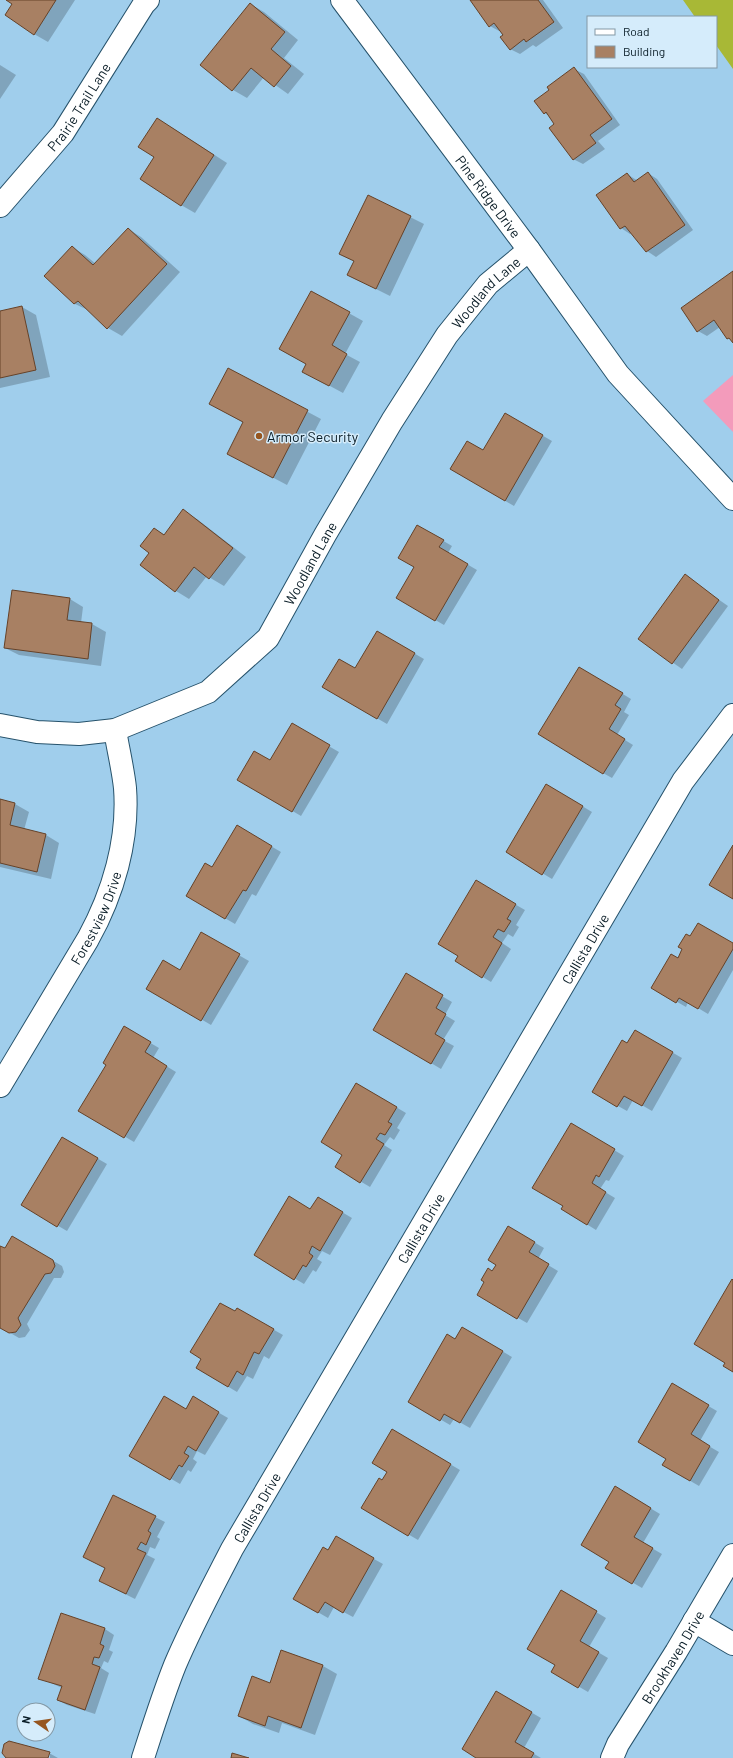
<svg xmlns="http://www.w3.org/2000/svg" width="733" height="1758" viewBox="0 0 733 1758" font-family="Barlow,sans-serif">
<rect width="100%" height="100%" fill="#a0ceec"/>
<polygon fill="#f39bbb" points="733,375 733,432 703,401"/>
<polygon fill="#a8b836" points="683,0 733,0 733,69 716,45 716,17 695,17"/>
<g fill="#0003">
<polygon points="8,0 75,0 48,42 34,34 14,4"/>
<polygon points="471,0 543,0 563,28 536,47 533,45 520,54 510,49 500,30 499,31 490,26"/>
<polygon points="250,4 264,12 298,40 284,58 304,74 288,94 264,77 247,98 233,90"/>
<polygon points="0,65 16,75 0,99"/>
<polygon points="574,69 584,74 620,125 598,141 605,149 583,164 573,159 556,124 550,116 544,113 550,90"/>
<polygon points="171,127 227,163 195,213 181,205 155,157"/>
<polygon points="648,173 657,179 693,230 656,257 647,251 632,233 630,234 621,228 627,174 638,181"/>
<polygon points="368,196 424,224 390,296 348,275 355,262 340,254"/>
<polygon points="128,229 141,237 180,272 122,336 108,328 90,311 75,304 45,276 72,247 85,255 96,264"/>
<polygon points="733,272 733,343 720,327 707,336 698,331"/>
<polygon points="311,292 363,321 345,354 360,362 343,393 317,379 308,364"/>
<polygon points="22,307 36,315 50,377 0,388 0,312"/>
<polygon points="228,369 321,419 287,485 242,461 244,423 210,404"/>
<polygon points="505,414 552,441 514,506 451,469 483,451"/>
<polygon points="183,511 197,519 246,557 224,586 207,576 189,599 176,591 150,553 155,529 165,535"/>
<polygon points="418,526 452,546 448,553 477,570 444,625 397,598 415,567"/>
<polygon points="685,576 728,606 682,669 639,639"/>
<polygon points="70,599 83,607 81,623 92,624 106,632 101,666 19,655 5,648"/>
<polygon points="377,632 424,659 387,724 323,687 356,670"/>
<polygon points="580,668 631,699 624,712 629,715 617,735 633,745 612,778 603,773"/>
<polygon points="292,725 339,752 301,816 238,779 270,762"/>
<polygon points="547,785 592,812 552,879 507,852"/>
<polygon points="0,801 15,804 29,812 24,830 46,835 59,843 51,879 0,867"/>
<polygon points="238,827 281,852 256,896 252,894 235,924 187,896 213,869"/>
<polygon points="476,882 525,910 516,925 519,927 513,937 508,934 502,943 511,949 491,982 457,961 460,956"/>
<polygon points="202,934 249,961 211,1025 148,988 180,971"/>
<polygon points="733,944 733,970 708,1014 688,1002 686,1007 653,988 678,959 684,949"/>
<polygon points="406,975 452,1002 445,1015 455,1021 443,1040 454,1046 441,1069 374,1029"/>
<polygon points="125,1028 159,1048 153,1058 176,1072 134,1142 80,1110 107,1065"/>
<polygon points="635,1031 682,1058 652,1111 633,1100 627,1111 593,1092 628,1045"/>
<polygon points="357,1084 406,1113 397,1128 400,1130 394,1140 390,1137 384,1145 392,1150 370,1187 336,1167 343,1155"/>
<polygon points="571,1124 624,1156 609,1181 606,1180 600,1189 615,1198 596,1230 562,1209 564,1206"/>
<polygon points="62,1138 107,1164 67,1231 22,1205"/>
<polygon points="318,1198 352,1218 330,1255 322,1251 317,1259 322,1262 316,1272 313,1270 304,1284 255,1255 311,1210"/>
<polygon points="508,1227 544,1248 538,1259 558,1271 527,1323 478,1295 497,1264"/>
<polygon points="13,1237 62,1266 64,1272 61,1278 54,1278 27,1324 30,1330 25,1337 19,1338 0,1327 0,1247 5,1249"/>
<polygon points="237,1309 283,1335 269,1359 264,1356 253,1379 247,1376 237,1392 197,1368"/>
<polygon points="462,1328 512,1357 470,1428 454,1419 450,1425 409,1401 455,1340"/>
<polygon points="672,1385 717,1411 700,1441 719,1452 699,1486 663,1465 668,1458"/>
<polygon points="193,1398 228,1418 205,1455 197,1451 193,1459 197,1462 191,1472 188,1470 180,1484 130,1455 186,1410"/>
<polygon points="392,1430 460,1470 418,1540 363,1508 388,1472"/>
<polygon points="615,1487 660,1514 643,1543 662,1554 642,1588 606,1567 610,1561"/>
<polygon points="155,1517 165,1522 157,1537 160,1539 155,1549 150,1547 147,1555 155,1559 135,1599 109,1586 106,1568"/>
<polygon points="336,1538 383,1564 353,1617 334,1607 328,1618 295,1599 329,1551"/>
<polygon points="561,1591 606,1618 589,1647 608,1658 588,1692 552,1671 556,1665"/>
<polygon points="61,1614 105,1629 114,1635 109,1650 113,1652 108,1663 104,1661 101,1668 109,1673 95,1714 67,1705 58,1700 62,1688 40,1678"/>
<polygon points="282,1651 323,1666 337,1674 315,1735 282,1723 279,1733 253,1724 239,1716 270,1684"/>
<polygon points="496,1692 541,1718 524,1748 541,1758 478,1758"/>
<polygon points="49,1753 58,1758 50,1758 50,1754 48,1754 47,1758 7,1758"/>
</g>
<g fill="#a88063" stroke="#664228">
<polygon points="6,0 56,0 34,35 5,15 12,4"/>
<polygon points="470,0 538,0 554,22 526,42 524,39 510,50 500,37 503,35 494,23 489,27"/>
<polygon points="250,3 285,32 271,49 291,66 274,87 251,68 232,91 200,65"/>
<polygon points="574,67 612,119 590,135 596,143 573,160 549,128 554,124 546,112 544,114 534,101 549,90 547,87"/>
<polygon points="157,118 214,155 181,206 140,179 154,157 138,147"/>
<polygon points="648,172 685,225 646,252 625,226 620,229 596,195 627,173 634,182"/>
<polygon points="368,195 411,216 376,289 347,275 354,261 339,254"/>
<polygon points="128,228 167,264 107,329 78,301 74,304 44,276 72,246 93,265"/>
<polygon points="733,271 733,343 729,338 727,339 714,320 697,332 681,308"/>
<polygon points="311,291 350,312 332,345 347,354 329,386 302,372 306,364 279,349"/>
<polygon points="22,306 36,370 0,378 0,311"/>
<polygon points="228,368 308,410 273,478 227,454 243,422 209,404"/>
<polygon points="505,413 543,435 505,501 450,469 467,441 483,450"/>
<polygon points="183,509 233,548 209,579 194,567 175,592 140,565 149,553 140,546 154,528 164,535"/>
<polygon points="417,525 444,540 439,547 468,564 435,621 396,598 414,567 398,558"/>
<polygon points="685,574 719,600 672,664 638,639"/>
<polygon points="12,590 70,598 67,620 92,623 88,659 4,648"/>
<polygon points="377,631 415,653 377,719 322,687 339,659 355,668"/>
<polygon points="579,667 623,693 615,705 621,709 609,729 625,739 603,774 538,734"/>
<polygon points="292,723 330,745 292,812 237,780 254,751 270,760"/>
<polygon points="546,784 583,806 542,875 506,852"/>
<polygon points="0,799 15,803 10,825 46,834 37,872 0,863"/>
<polygon points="237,825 272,846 246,891 243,890 225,919 186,896 205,863 212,867"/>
<polygon points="733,845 733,899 709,885"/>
<polygon points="476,880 516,904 507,919 511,921 504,932 498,929 493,937 502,943 482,978 455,961 458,956 438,944"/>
<polygon points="698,923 733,943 733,949 698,1009 679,998 676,1003 651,988 671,954 678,958 682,949 678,947 686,934 690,936"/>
<polygon points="201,932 240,954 201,1021 146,989 163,960 180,970"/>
<polygon points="406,973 443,995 436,1008 446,1014 435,1034 445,1040 431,1064 373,1030"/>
<polygon points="124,1026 151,1042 145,1052 167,1066 124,1138 78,1111 106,1065 103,1063"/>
<polygon points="635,1030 673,1052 642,1106 624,1096 617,1107 592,1092 622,1040 627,1043"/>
<polygon points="356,1083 397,1107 388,1122 392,1124 385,1135 380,1133 376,1139 384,1144 360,1183 335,1167 342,1155 321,1142"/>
<polygon points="571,1123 615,1149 599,1177 596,1175 592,1183 606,1192 587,1225 561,1209 563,1206 532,1188"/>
<polygon points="62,1137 98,1158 57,1227 21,1205"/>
<polygon points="289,1196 310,1209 318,1197 343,1212 320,1251 312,1246 309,1253 313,1256 306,1267 303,1265 294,1280 254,1255"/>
<polygon points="508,1226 535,1242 529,1252 549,1264 517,1319 477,1295 484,1282 481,1280 488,1268 492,1271 496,1265 488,1260"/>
<polygon points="12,1236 53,1260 55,1266 51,1273 45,1274 18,1318 21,1325 16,1332 9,1333 0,1328 0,1246 5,1248"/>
<polygon points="732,1279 733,1280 733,1372 723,1366 725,1363 694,1344"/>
<polygon points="220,1303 235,1311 237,1308 274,1329 259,1354 254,1352 243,1375 237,1371 228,1387 196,1368 201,1359 190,1352"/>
<polygon points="462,1327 503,1351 460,1423 444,1414 440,1421 408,1402 447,1334 455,1339"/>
<polygon points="672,1383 709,1405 691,1434 710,1446 690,1481 662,1465 666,1459 638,1442"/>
<polygon points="164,1396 186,1409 193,1396 219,1412 196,1451 188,1446 184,1453 189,1456 182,1467 179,1465 170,1480 129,1456"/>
<polygon points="392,1429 451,1464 408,1536 361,1508 379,1478 382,1480 387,1472 372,1463"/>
<polygon points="615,1486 651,1508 634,1537 653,1548 632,1584 605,1568 609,1562 581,1545"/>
<polygon points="113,1495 156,1516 148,1531 151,1533 146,1545 141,1542 137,1549 146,1553 126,1594 99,1581 105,1568 83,1557"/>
<polygon points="336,1536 374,1558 343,1613 325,1602 318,1613 293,1599 323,1547 328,1550"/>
<polygon points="561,1590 597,1611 580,1641 599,1652 578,1688 551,1672 555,1665 527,1649"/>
<polygon points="61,1613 105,1628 100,1644 104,1646 99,1658 94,1657 92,1664 100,1667 85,1710 57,1700 62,1686 38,1679"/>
<polygon points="281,1650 323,1665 301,1728 268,1716 265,1726 238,1716 252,1676 270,1683"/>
<polygon points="496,1691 532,1712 515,1742 534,1753 531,1758 476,1758 462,1749"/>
<polygon points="9,1741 50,1752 48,1758 6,1758 2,1753 4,1744"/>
<polygon points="232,1753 249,1758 231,1758"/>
</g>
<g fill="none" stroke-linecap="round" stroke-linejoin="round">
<defs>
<g id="street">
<path id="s1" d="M 342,0 L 529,250 L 618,374 L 733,499"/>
<path id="s2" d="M 0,206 L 63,133 L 144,4 L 148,0"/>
<path id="s3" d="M 0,725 L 37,732 L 79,734 L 115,730 L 208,692 L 268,638 L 325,535 L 392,421 L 447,335 L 488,284 L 529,250"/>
<path id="s4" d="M 0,1086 L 88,939 C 113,894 129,840 125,788 C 123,769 118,749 115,730"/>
<polyline points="694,1621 733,1644"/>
<path id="s5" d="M 143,1758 C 153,1727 163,1695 175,1665 C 192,1625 212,1588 232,1549 L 683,781 L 733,715"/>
<path id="s6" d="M 612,1758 L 618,1744 L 676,1652 L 733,1555"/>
</g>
</defs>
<use href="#street" stroke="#26526b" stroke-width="24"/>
<use href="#street" stroke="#fff" stroke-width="22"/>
</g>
<circle fill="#965620" stroke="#d5ecfb" stroke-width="1.5" cx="259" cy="436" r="4"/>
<g text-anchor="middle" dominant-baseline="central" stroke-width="3" stroke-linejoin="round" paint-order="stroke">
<g font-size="14" fill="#081b25" stroke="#d5ecfb">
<text stroke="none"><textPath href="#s2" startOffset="127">Prairie Trail Lane</textPath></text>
<text stroke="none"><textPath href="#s1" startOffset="245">Pine Ridge Drive</textPath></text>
<text stroke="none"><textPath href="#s3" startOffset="707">Woodland Lane</textPath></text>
<text stroke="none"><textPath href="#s3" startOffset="383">Woodland Lane</textPath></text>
<text stroke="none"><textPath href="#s4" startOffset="194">Forestview Drive</textPath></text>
<text stroke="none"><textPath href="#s5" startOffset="924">Callista Drive</textPath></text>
<text stroke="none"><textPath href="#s5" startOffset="600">Callista Drive</textPath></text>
<text stroke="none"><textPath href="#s5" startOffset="276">Callista Drive</textPath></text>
<text stroke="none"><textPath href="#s6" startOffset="118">Brookhaven Drive</textPath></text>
</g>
<g font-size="14" fill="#081b25" stroke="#d5ecfb" text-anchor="start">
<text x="267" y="436">Armor Security</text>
</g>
</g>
<rect x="587" y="16" width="130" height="52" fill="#d5ecfb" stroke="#8398a5"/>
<rect x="595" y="29" width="20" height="6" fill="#ffffff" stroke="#8398a5"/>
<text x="623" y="36" font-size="12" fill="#081b25">Road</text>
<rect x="595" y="46" width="20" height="12" fill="#a88063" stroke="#8398a5"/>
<text x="623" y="56" font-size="12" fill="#081b25">Building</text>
<g transform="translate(36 1722) rotate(283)"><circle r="19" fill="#d5ecfb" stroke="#8398a5"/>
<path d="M0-3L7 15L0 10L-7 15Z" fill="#965620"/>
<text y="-6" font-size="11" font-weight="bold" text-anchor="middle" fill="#081b25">N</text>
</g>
</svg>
